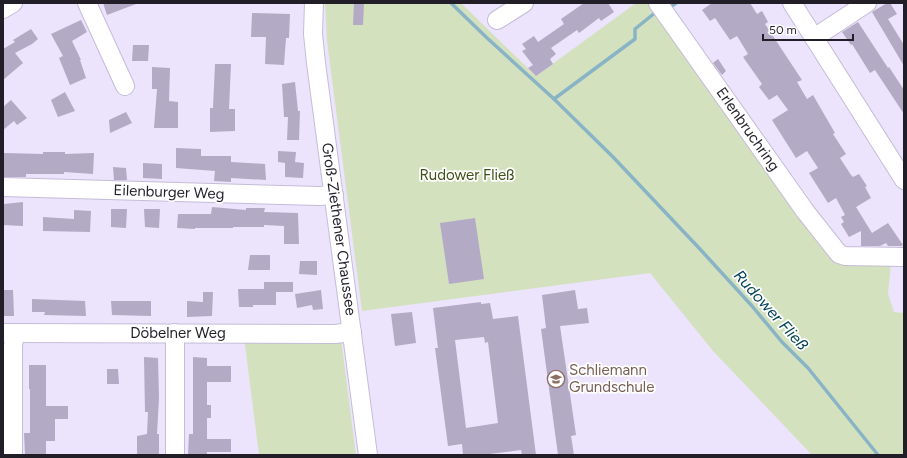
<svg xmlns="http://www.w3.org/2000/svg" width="907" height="458" viewBox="0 0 907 458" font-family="Figtree,sans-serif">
<rect width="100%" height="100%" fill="#ece4fc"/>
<g fill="#d4e1bf">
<polygon points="325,3 461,3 536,76 636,3 651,3 835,261 891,263 888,294 894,312 904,313 904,455 812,455 713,351 650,273 362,311 327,41"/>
<polygon points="244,337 341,338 356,455 259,455"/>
</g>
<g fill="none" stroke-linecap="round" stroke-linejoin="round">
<g stroke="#89b4c6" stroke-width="3.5">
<polyline points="451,3 486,37 554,99 613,157 699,248 752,306 782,342 808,368 878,455"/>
<polyline points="669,8 676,3"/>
<polyline points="554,99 635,39 635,29 656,12"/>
</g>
</g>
<g fill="#b3aac6" fill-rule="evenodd">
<polygon points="103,3 136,3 136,4 107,15"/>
<polygon points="354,3 364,3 363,25 353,25"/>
<polygon points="584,3 608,3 614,12 601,21 599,18 579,33 577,30 551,48 556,54 550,59 553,64 536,76 528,68 533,65 522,51 526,49 522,44 534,36 538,42 564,24 561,19"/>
<polygon points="712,3 750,3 757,14 762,11 768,22 765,24 802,80 797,82 807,99 813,95 835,133 833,134 846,154 840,158 851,175 853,177 859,174 867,186 865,187 871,198 856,207 872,233 888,223 903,245 901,246 888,246 886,243 880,246 861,246 861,231 849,237 841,224 844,222 841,217 845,215 836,198 828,203 809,173 818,168 807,151 796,158 772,120 788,110 777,95 769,100 759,87 762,84 743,57 748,54 737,36 730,40 715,18 710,21 702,10"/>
<polygon points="887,3 890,3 897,14 888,19 904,45 904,66 872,12"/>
<polygon points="252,13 290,14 289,38 286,38 284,65 265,64 266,37 251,37"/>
<polygon points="81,20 87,32 72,41 81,60 80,60 86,78 70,85 59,58 63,56 51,34"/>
<polygon points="858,22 888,68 889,67 904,90 904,114 875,70 870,73 852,44 851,45 842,32"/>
<polygon points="31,29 38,39 32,44 15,53 23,63 3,80 3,49 15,42 13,40"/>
<polygon points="133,45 149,45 148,61 132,61"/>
<polygon points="718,59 726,71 722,75 713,63"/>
<polygon points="215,64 231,64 229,109 235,109 235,131 210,132 210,108 213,108"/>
<polygon points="152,67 170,68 169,101 178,102 178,128 154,128 157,89 152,89"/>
<polygon points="295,82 298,111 300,111 299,140 287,140 288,117 284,117 282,84"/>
<polygon points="65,92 75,111 58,117 51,100"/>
<polygon points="11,100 27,118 17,125 14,121 3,130 3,107"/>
<polygon points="126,112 132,123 110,133 109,120"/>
<polygon points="176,148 201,149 201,156 231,156 231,162 265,164 266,180 231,178 231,182 214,181 215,171 176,168"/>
<polygon points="278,151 296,152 295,162 304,163 303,178 285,177 285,163 278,162"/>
<polygon points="43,152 65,152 65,154 94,153 93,174 64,172 64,174 26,174 26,177 3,177 4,153 43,154"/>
<polygon points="143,163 162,164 162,179 143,178"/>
<polygon points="113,167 126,168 127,180 114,180"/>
<polygon points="23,202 23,226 3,225 4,204"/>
<polygon points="212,207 246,210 246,208 265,208 264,212 298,213 299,244 284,244 284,226 264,225 264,227 233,227 233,228 195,228 195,229 177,228 178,214 211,214"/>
<polygon points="111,209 127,209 126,228 111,227"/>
<polygon points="144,209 160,209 159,228 145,227"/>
<polygon points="74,210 91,211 90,232 43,231 43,217 74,219"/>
<polygon points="475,218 484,279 449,284 440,223"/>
<polygon points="250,255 270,255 270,270 248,270"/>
<polygon points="300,261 317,261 317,275 299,274"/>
<polygon points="264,282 293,282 293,292 276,292 276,305 253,305 253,307 239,307 238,289 264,289"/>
<polygon points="3,290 13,290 14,316 3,316"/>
<polygon points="321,290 323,309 313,310 312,305 297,308 295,294"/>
<polygon points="575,290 578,309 587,308 589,323 560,326 576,435 571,436 574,455 558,455 541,329 546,328 542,295"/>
<polygon points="203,292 213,292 212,316 187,317 187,301 203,302"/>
<polygon points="32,299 85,301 86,316 44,315 45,312 32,312"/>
<polygon points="111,301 151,301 151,316 112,315"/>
<path d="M 481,302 L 481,304 L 490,303 L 493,319 L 518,316 L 536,455 L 522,455 L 521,450 L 481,455 L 463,455 L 462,444 L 448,446 L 435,348 L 438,348 L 433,308 ZM 484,337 L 485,343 L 488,342 L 498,423 L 466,428 L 455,340 Z"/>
<polygon points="412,312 416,343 395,346 391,314"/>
<polygon points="144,357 158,358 159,398 157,434 159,434 159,455 137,455 137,436 147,434 148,412 145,412"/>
<polygon points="193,357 207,358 207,366 231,366 231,382 207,382 207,405 211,405 211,418 207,418 207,439 231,439 231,452 207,452 207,455 188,455 189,434 193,434"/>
<polygon points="29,365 46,365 46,406 68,406 68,419 55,419 55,441 46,441 46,455 25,455 24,433 30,433 30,389 29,389"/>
<polygon points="107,369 118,369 119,384 107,384"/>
</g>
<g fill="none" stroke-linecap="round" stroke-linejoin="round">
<defs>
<g id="minor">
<polyline points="87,3 125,86"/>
<polyline points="314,3 313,34 316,63 368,455"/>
<polyline points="658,3 805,211 839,254 845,256 904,257"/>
<polyline points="792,3 904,180"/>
<polyline points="3,9 13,3"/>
<polyline points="497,20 524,3"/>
<polyline points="814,38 867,3"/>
<polyline points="3,187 319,196 334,195"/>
<polyline points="3,333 335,334 352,332"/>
<polyline points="13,455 13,346 15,333"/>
<polyline points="175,455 175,333"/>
</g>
</defs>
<use href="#minor" stroke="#c5bcd8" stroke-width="20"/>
<use href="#minor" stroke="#fff" stroke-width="18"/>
</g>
<defs>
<symbol id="school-ring" viewBox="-11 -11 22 22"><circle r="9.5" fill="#fff" stroke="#8d6e63" stroke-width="1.5"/><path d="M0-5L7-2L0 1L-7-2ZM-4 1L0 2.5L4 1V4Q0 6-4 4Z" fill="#8d6e63"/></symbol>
</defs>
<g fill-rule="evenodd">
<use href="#school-ring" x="546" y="369" width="20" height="20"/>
</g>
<g text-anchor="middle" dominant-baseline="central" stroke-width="3.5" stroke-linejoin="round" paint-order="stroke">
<g font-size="15" fill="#211e28" stroke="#fff">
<text transform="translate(748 129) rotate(55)">Erlenbruchring</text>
<text transform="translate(169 192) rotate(2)">Eilenburger Weg</text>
<text transform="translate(339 229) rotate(82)">Groß-Ziethener Chaussee</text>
<text x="178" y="333">Döbelner Weg</text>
</g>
<g font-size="15" fill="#405018" stroke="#fff">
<text x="467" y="175">Rudower Fließ</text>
</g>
<g font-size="15" fill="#785e54" stroke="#fff" text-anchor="start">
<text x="569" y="370">Schliemann<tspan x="569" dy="17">Grundschule</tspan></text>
</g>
<g font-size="16" font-style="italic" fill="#044457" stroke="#fff">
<text transform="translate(771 310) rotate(48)">Rudower Fließ</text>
</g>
</g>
<rect width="907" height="458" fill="none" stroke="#211e28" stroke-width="8"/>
<path d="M763 34v6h90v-6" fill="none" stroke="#211e28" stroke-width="2"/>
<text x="769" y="34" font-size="12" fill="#211e28" stroke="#ffffff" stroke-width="3" paint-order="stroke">50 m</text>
</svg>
